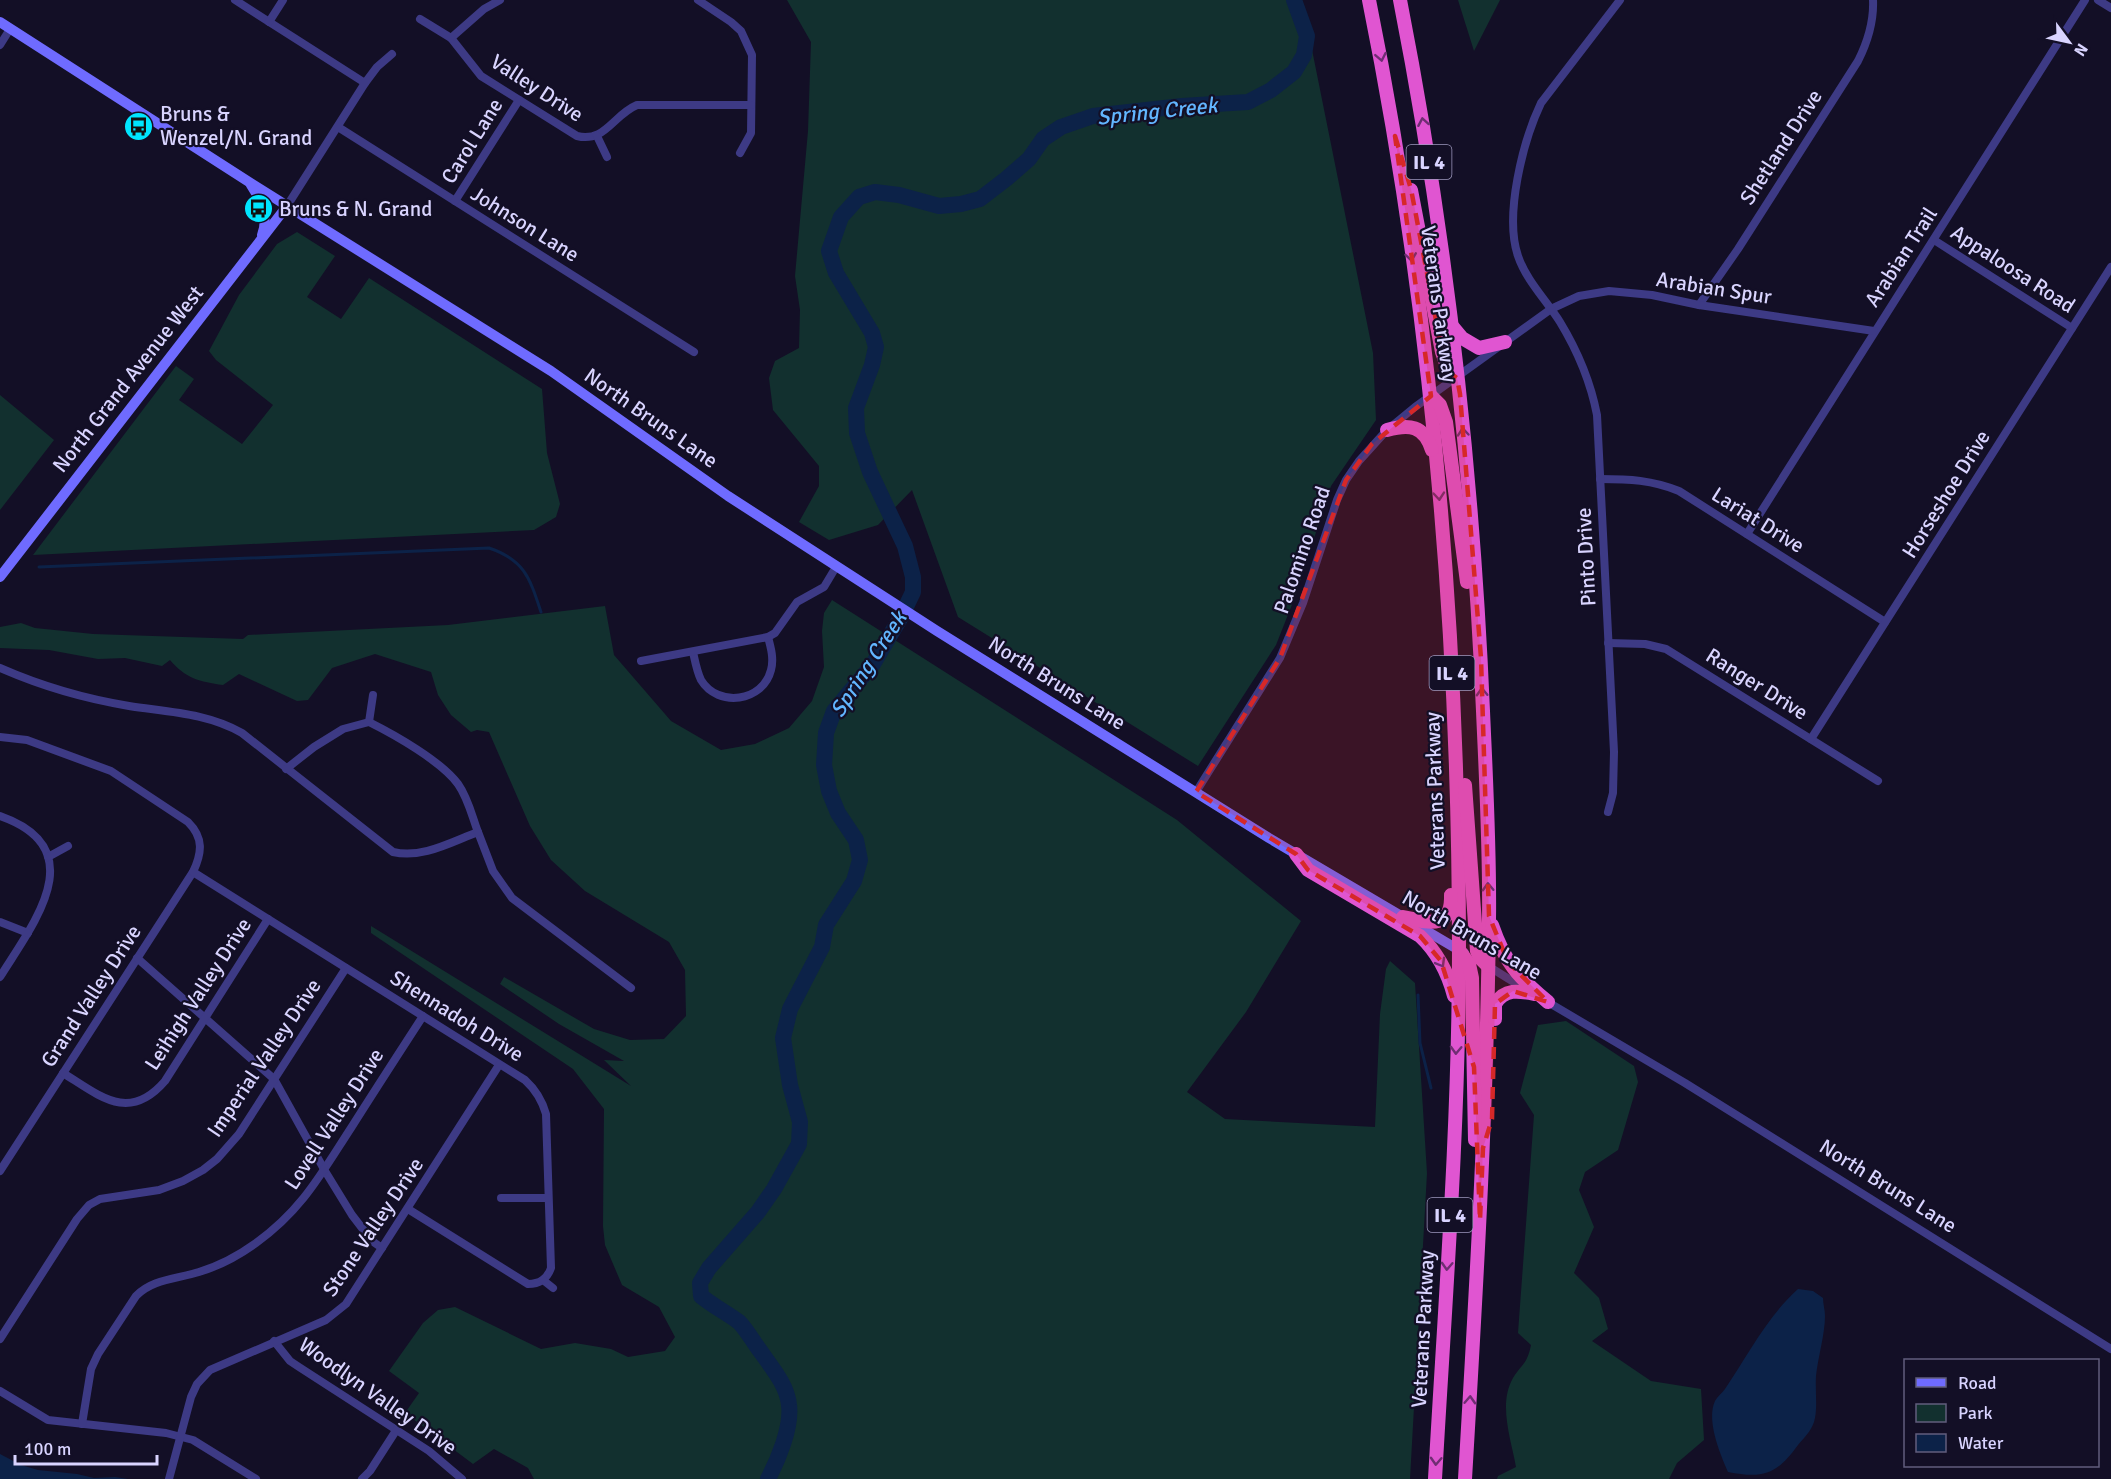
<svg xmlns="http://www.w3.org/2000/svg" width="2111" height="1479" viewBox="0 0 2111 1479" font-family="Signika,sans-serif">
<rect width="100%" height="100%" fill="#130f26"/>
<g fill="#12302f">
<polygon points="787,0 1302,0 1373,353 1376,420 1331,486 1295,597 1276,645 1198,766 958,617 912,490 878,525 829,540 799,522 819,486 819,466 773,410 769,378 775,361 799,348 800,310 795,276 808,131 811,42"/>
<polygon points="1458,0 1500,0 1474,51"/>
<polygon points="297,232 335,256 307,297 341,319 369,278 542,389 547,453 560,504 556,517 534,530 33,555 176,366 194,379 179,400 242,444 273,405 216,360 209,351 239,295 277,244"/>
<polygon points="0,395 54,440 0,510"/>
<path d="M 832,600 L 1177,820 L 1301,921 L 1246,1012 L 1187,1092 L 1225,1119 L 1375,1127 L 1380,1014 L 1386,969 L 1390,961 L 1415,983 L 1427,1173 L 1410,1479 L 534,1479 L 528,1468 L 494,1449 L 473,1464 L 405,1413 L 419,1393 L 389,1371 L 423,1323 L 438,1310 L 455,1307 L 541,1349 L 575,1343 L 611,1349 L 628,1357 L 665,1351 L 675,1337 L 659,1307 L 622,1285 L 605,1245 L 603,1226 L 604,1109 L 573,1069 L 371,933 L 371,926 L 631,1086 L 604,1060 L 624,1061 L 559,1024 L 500,984 L 504,977 L 594,1029 L 630,1040 L 664,1039 L 686,1016 L 685,970 L 669,942 L 585,891 L 551,860 L 530,826 L 489,732 L 477,730 L 471,732 L 451,715 L 438,695 L 431,672 L 375,654 L 332,668 L 308,700 L 297,701 L 239,674 L 223,685 C 200,682 185,678 170,660 L 162,666 L 125,658 L 98,659 L 49,650 L 0,648 L 0,627 L 21,623 L 35,628 L 93,634 L 243,639 L 248,635 L 448,625 L 605,606 L 614,655 L 671,721 L 721,750 L 755,744 L 789,728 L 812,701 L 824,667 L 822,631 L 824,613 Z"/>
<path d="M 1566,1021 L 1634,1066 L 1638,1082 L 1618,1150 L 1585,1172 L 1579,1190 L 1594,1227 L 1574,1273 L 1599,1298 L 1608,1329 L 1592,1341 L 1651,1381 L 1701,1389 L 1704,1440 L 1677,1463 L 1669,1479 L 1497,1479 L 1498,1476 L 1516,1467 C 1511,1439 1498,1404 1513,1378 C 1522,1363 1527,1365 1531,1345 L 1518,1333 L 1534,1115 L 1520,1093 L 1538,1025 Z"/>
</g>
<g fill="#0c2248">
<path d="M 1798,1289 L 1813,1291 L 1823,1298 C 1823,1304 1825,1310 1825,1316 C 1825,1334 1818,1357 1816,1376 C 1815,1391 1818,1409 1814,1422 C 1811,1431 1804,1438 1798,1445 C 1777,1474 1764,1479 1728,1472 C 1720,1454 1706,1420 1715,1401 C 1717,1397 1722,1393 1725,1389 C 1748,1355 1767,1317 1798,1289 Z"/>
<polygon points="0,1454 21,1465 38,1470 77,1474 94,1478 115,1477 128,1479 0,1479"/>
</g>
<g fill="none" stroke-linecap="round" stroke-linejoin="round">
<g stroke="#0c2248" stroke-width="3">
<path d="M 39,567 L 489,548 C 525,560 530,579 541,612"/>
<polyline points="1418,995 1420,1043 1431,1088"/>
</g>
<path stroke="#0c2248" stroke-width="16" d="M 768,1479 C 778,1460 792,1427 789,1405 C 787,1385 772,1368 761,1352 C 754,1343 747,1330 739,1322 C 727,1313 713,1306 701,1296 L 700,1283 L 709,1268 L 758,1212 L 774,1189 L 799,1144 L 800,1122 L 790,1085 L 783,1038 L 790,1009 L 822,947 L 826,925 L 854,881 L 860,860 L 856,840 L 838,813 L 829,791 L 824,765 L 826,733 L 834,711 L 873,664 L 901,617 L 913,592 L 913,577 L 905,546 L 870,472 L 857,433 L 856,408 L 872,365 L 876,347 L 872,333 L 836,273 L 829,251 L 841,217 L 859,197 L 875,192 L 899,195 L 939,206 L 961,204 L 980,199 L 1006,179 L 1029,159 L 1043,139 L 1061,127 L 1093,116 L 1182,106 L 1248,102 L 1271,90 L 1294,72 L 1304,55 L 1307,36 L 1294,0"/>
<g stroke="#3d3a85" stroke-width="8">
<polyline points="235,0 365,83"/>
<polyline points="698,0 731,22 741,31 752,55 751,133 740,153"/>
<polyline points="2098,0 2111,8"/>
<path d="M 420,19 L 451,38 L 481,76 L 577,136 C 605,143 613,115 637,105 L 751,105"/>
<polyline points="269,22 283,0"/>
<polyline points="451,38 484,9 500,0"/>
<polyline points="0,45 10,29"/>
<polyline points="338,127 694,352"/>
<polyline points="597,136 607,157"/>
<polyline points="455,201 519,100"/>
<polyline points="287,206 365,83 377,67 392,54"/>
<polyline points="1934,240 2072,328"/>
<path d="M 1699,305 L 1738,249 L 1858,61 C 1868,41 1874,22 1873,0"/>
<path d="M 1600,479 C 1629,479 1652,480 1679,491 L 1885,622"/>
<polyline points="1747,534 2085,0"/>
<polyline points="1608,643 1645,644 1666,649 1878,781"/>
<path d="M 693,652 C 695,661 697,672 701,680 C 718,708 763,702 771,670 C 774,659 771,648 768,637"/>
<polyline points="641,661 768,637 775,633 797,602 824,587 836,567"/>
<path d="M 0,668 C 41,686 86,699 129,706 C 168,712 207,713 242,733 L 393,852 C 422,859 451,842 478,832 L 493,871 L 512,898 L 631,988"/>
<polyline points="369,722 373,695"/>
<path d="M 0,737 L 27,740 L 111,771 L 188,822 C 204,838 202,853 193,872 L 0,1171"/>
<polyline points="1811,739 2111,267"/>
<path d="M 286,769 L 314,747 L 343,729 L 369,722 C 395,735 441,761 458,784 C 468,798 472,816 478,832"/>
<polyline points="1196,792 1280,658 1303,603 1337,500 1346,480 1359,461 1387,430 1415,407 1551,309 1579,296 1609,291 1652,295 1699,305 1874,331"/>
<path d="M 1608,812 L 1613,793 L 1614,752 L 1597,415 C 1591,384 1577,350 1560,322 C 1546,300 1526,280 1518,256 C 1504,215 1523,141 1541,103 L 1620,0"/>
<path d="M 0,816 C 94,849 33,924 0,977"/>
<polyline points="48,857 68,846"/>
<path d="M 193,872 L 525,1080 C 536,1090 542,1100 546,1114 L 551,1268 C 547,1279 540,1284 528,1284 L 408,1209"/>
<polyline points="0,922 28,933"/>
<polyline points="137,958 274,1079 325,1171 352,1215 372,1241 382,1248"/>
<polyline points="1488,966 1525,989"/>
<polyline points="1546,1001 1685,1083 2111,1349"/>
<path d="M 63,1073 C 100,1096 129,1123 165,1081 L 268,919"/>
<polyline points="501,1198 548,1198"/>
<polyline points="543,1280 553,1288"/>
<polyline points="0,1339 77,1219 89,1205 100,1199 159,1190 183,1181 203,1170 217,1159 239,1134 346,968"/>
<polyline points="274,1341 290,1361 299,1367 429,1451 462,1479"/>
<polyline points="0,1391 48,1420 166,1433 193,1440 256,1479"/>
<path d="M 82,1424 L 91,1369 L 98,1354 L 136,1296 C 152,1279 177,1279 199,1272 C 219,1266 238,1256 256,1243 C 302,1210 321,1174 351,1128 C 375,1090 399,1053 423,1016"/>
<polyline points="169,1479 191,1397 197,1384 210,1370 326,1320 346,1304 499,1065"/>
<polyline points="362,1479 370,1471 397,1429"/>
</g>
<g stroke="#6f6bff" stroke-width="10">
<polyline points="0,22 249,182 551,371 728,496 937,631 1269,838 1464,953"/>
<path d="M 251,185 C 261,200 269,217 262,235"/>
<polyline points="0,577 287,206"/>
</g>
<g stroke="#e055d1" stroke-width="14">
<path d="M 1369,0 C 1432,312 1459,632 1459,950 C 1459,1126 1445,1303 1435,1479"/>
<path d="M 1400,0 C 1446,234 1473,472 1483,711 C 1486,780 1490,850 1489,920 C 1487,1106 1476,1293 1465,1479"/>
<polyline points="1411,190 1442,352 1449,372 1457,378"/>
<polyline points="1452,326 1462,338 1479,348 1505,342"/>
<polyline points="1431,396 1440,405 1446,422 1467,582"/>
<path d="M 1387,430 C 1409,424 1424,425 1432,450"/>
<polyline points="1465,785 1477,951 1480,958 1488,966"/>
<path d="M 1296,854 L 1308,870 L 1420,936 C 1437,952 1448,973 1454,996"/>
<path d="M 1403,917 C 1427,922 1452,931 1451,895"/>
<path d="M 1492,925 C 1505,963 1518,977 1548,1002"/>
<polyline points="1459,950 1469,964 1472,978 1475,1140"/>
<path d="M 1495,1019 L 1495,1004 C 1505,988 1519,991 1535,994"/>
</g>
</g>
<defs><path id="oneway-chevron" d="M-2-3.5L2.5 0L-2 3.5" fill="none" stroke-width="1.6" stroke-linecap="round" stroke-linejoin="round" transform="scale(1.5)"/></defs>
<g stroke="#6f2e73">
<use href="#oneway-chevron" transform="translate(1381 57) rotate(79)"/>
<use href="#oneway-chevron" transform="translate(1423 122) rotate(-100)"/>
<use href="#oneway-chevron" transform="translate(1411 257) rotate(82)"/>
<use href="#oneway-chevron" transform="translate(1463 432) rotate(-95)"/>
<use href="#oneway-chevron" transform="translate(1439 496) rotate(85)"/>
<use href="#oneway-chevron" transform="translate(1482 692) rotate(-92)"/>
<use href="#oneway-chevron" transform="translate(1488 887) rotate(-92)"/>
<use href="#oneway-chevron" transform="translate(1441 963) rotate(60)"/>
<use href="#oneway-chevron" transform="translate(1456 1050) rotate(92)"/>
<use href="#oneway-chevron" transform="translate(1447 1266) rotate(93)"/>
<use href="#oneway-chevron" transform="translate(1470 1400) rotate(-87)"/>
<use href="#oneway-chevron" transform="translate(1436 1461) rotate(93)"/>
</g>
<path fill="#d62828" fill-opacity="0.2" stroke="#d62828" stroke-width="4.5" stroke-dasharray="12 8" stroke-linejoin="round" d="M 1395,136 L 1411,189 L 1442,352 L 1449,372 L 1457,378 L 1460,394 L 1481,658 L 1489,916 L 1508,962 L 1548,1002 L 1513,991 L 1495,1004 L 1492,1119 L 1483,1148 L 1480,1220 L 1474,1067 L 1441,961 L 1420,936 L 1308,870 L 1296,854 L 1196,792 L 1280,658 L 1346,480 L 1372,444 L 1431,396 Z"/>
<defs>
<symbol id="bus-disc" viewBox="-11 -11 22 22"><circle r="9.5" fill="#00e5ff" stroke="#130f26"/><path d="M-5-6H5V4H4V6H2V4H-2V6H-4V4H-5ZM-3.5-4V0h7V-4ZM-3.5 1.2v1.5H-2V1.2ZM2 1.2v1.5H3.5V1.2Z" fill="#111"/></symbol>
</defs>
<g fill-rule="evenodd">
<use href="#bus-disc" x="122" y="110" width="33" height="33"/>
<use href="#bus-disc" x="242" y="192" width="33" height="33"/>
</g>
<g text-anchor="middle" dominant-baseline="central" stroke-width="4.5" stroke-linejoin="round" paint-order="stroke">
<g fill="#130f26" stroke="#9e99be" stroke-width="1.5">
<rect x="1406.5" y="145" width="45" height="34" rx="4.5"/>
<rect x="1429.5" y="656" width="45" height="34" rx="4.5"/>
<rect x="1427.5" y="1198" width="45" height="34" rx="4.5"/>
</g>
<g font-size="20" font-weight="bold" fill="#d9d4ff">
<text x="1429" y="162">IL 4</text>
<text x="1452" y="673">IL 4</text>
<text x="1450" y="1215">IL 4</text>
</g>
<g font-size="21" fill="#d9d4ff" stroke="#130f26">
<text transform="translate(537 88) rotate(33)">Valley Drive</text>
<text transform="translate(472 141) rotate(-58)">Carol Lane</text>
<text transform="translate(1781 147) rotate(-57)">Shetland Drive</text>
<text transform="translate(525 224) rotate(32)">Johnson Lane</text>
<text transform="translate(1901 257) rotate(-57)">Arabian Trail</text>
<text transform="translate(2013 269) rotate(33)">Appaloosa Road</text>
<text transform="translate(1714 288) rotate(9)">Arabian Spur</text>
<text transform="translate(1439 304) rotate(82)">Veterans Parkway</text>
<text transform="translate(128 379) rotate(-52)">North Grand Avenue West</text>
<text transform="translate(651 418) rotate(35)">North Bruns Lane</text>
<text transform="translate(1946 494) rotate(-58)">Horseshoe Drive</text>
<text transform="translate(1758 520) rotate(32)">Lariat Drive</text>
<text transform="translate(1302 550) rotate(-71)">Palomino Road</text>
<text transform="translate(1586 557) rotate(-93)">Pinto Drive</text>
<text transform="translate(1057 683) rotate(32)">North Bruns Lane</text>
<text transform="translate(1757 684) rotate(32)">Ranger Drive</text>
<text transform="translate(1435 791) rotate(-92)">Veterans Parkway</text>
<text transform="translate(1472 935) rotate(30)">North Bruns Lane</text>
<text transform="translate(198 994) rotate(-57)">Leihigh Valley Drive</text>
<text transform="translate(91 996) rotate(-57)">Grand Valley Drive</text>
<text transform="translate(457 1016) rotate(32)">Shennadoh Drive</text>
<text transform="translate(264 1058) rotate(-56)">Imperial Valley Drive</text>
<text transform="translate(334 1119) rotate(-57)">Lovell Valley Drive</text>
<text transform="translate(1888 1186) rotate(32)">North Bruns Lane</text>
<text transform="translate(373 1227) rotate(-56)">Stone Valley Drive</text>
<text transform="translate(1423 1329) rotate(-87)">Veterans Parkway</text>
<text transform="translate(378 1396) rotate(35)">Woodlyn Valley Drive</text>
</g>
<g font-size="21" fill="#d9d4ff" stroke="#130f26" text-anchor="start">
<text x="160" y="114">Bruns &amp;<tspan x="160" dy="24">Wenzel/N. Grand</tspan></text>
<text x="279" y="209">Bruns &amp; N. Grand</text>
</g>
<g font-size="22" font-style="italic" fill="#62b6ff" stroke="#130f26">
<text transform="translate(1157 111) rotate(-6)">Spring Creek</text>
<text transform="translate(868 664) rotate(-57)">Spring Creek</text>
</g>
</g>
<rect x="1904" y="1359" width="195" height="108" fill="#130f26" stroke="#625e7d" stroke-width="1.5"/>
<rect x="1916" y="1378" width="30" height="9" fill="#6f6bff" stroke="#625e7d" stroke-width="1.5"/>
<text x="1958" y="1389" font-size="18" fill="#d9d4ff">Road</text>
<rect x="1916" y="1404" width="30" height="18" fill="#12302f" stroke="#625e7d" stroke-width="1.5"/>
<text x="1958" y="1419" font-size="18" fill="#d9d4ff">Park</text>
<rect x="1916" y="1434" width="30" height="18" fill="#0c2248" stroke="#625e7d" stroke-width="1.5"/>
<text x="1958" y="1449" font-size="18" fill="#d9d4ff">Water</text>
<g transform="translate(2069 42) rotate(123)" stroke="#130f26" stroke-width="4.5" paint-order="stroke">
<path d="M0-4.5L10 22L0 15L-10 22Z" fill="#d9d4ff"/>
<text y="-9" font-size="16" font-weight="bold" text-anchor="middle" fill="#d9d4ff">N</text>
</g>
<path d="M15 1455v9h142v-9" fill="none" stroke="#d9d4ff" stroke-width="3"/>
<text x="24" y="1455" font-size="18" fill="#d9d4ff" stroke="#130f26" stroke-width="4.5" paint-order="stroke">100 m</text>
</svg>
